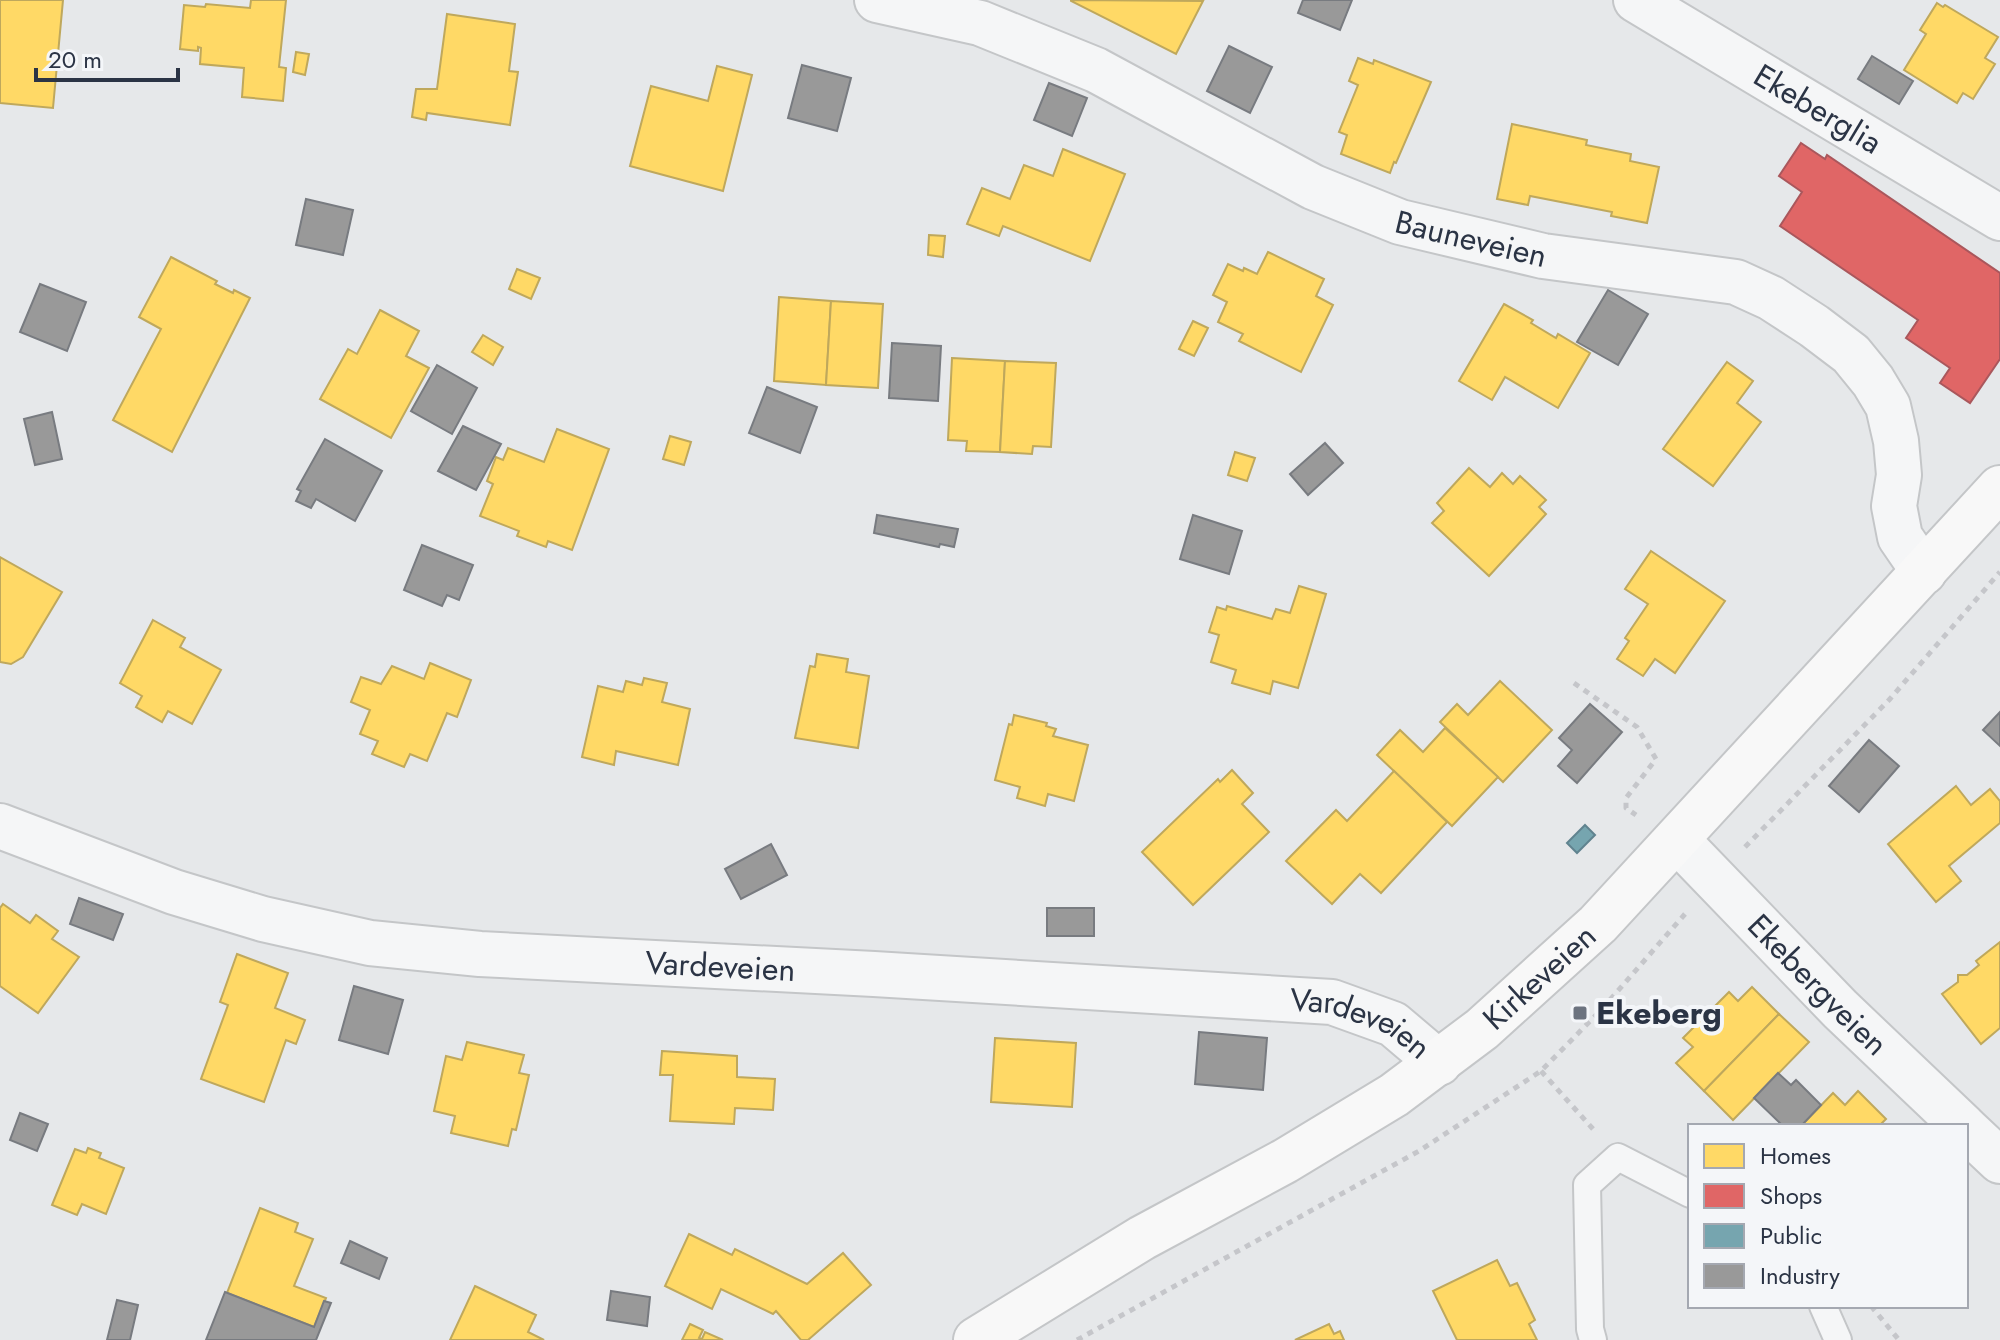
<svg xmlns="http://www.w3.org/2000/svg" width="2000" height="1340" viewBox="0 0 2000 1340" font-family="Jost,sans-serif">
<rect width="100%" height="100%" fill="#e6e8ea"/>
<g fill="#ffd966" stroke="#bfa85c" stroke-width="2">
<polygon points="0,0 63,0 53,108 0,103"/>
<polygon points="251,0 286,0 279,67 286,68 283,101 242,97 244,68 200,64 201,48 198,47 198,51 180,49 184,5 205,7 206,4 250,8"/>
<polygon points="1071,1 1071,0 1203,1 1176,54"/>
<polygon points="1937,3 1943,7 1945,5 1998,37 1985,58 1995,64 1973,99 1963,93 1957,103 1904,70 1926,34 1920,30"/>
<polygon points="447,14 515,24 509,71 518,72 510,125 427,113 426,120 412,117 416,89 437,89"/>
<polygon points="296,52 309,54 305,75 293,72"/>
<polygon points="1358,58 1373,64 1374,60 1431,82 1396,163 1394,162 1390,173 1341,154 1347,135 1339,132 1358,85 1349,81"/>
<polygon points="717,66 752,75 723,191 630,166 651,86 708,101"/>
<polygon points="1512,124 1587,140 1586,145 1631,154 1630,161 1659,167 1647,223 1611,216 1612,212 1530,196 1528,205 1497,199"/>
<polygon points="1063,149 1125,174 1090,261 1003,226 999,236 967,224 982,188 1010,199 1024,165 1053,176"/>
<polygon points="929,235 945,236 943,257 928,255"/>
<polygon points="1268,252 1324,279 1316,296 1333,305 1301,372 1239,341 1243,334 1218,322 1227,302 1213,295 1228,264 1243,271 1244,268 1257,274"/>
<polygon points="171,257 217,281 215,284 233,293 234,290 250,298 172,452 113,420 161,329 139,317"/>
<polygon points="517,269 540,278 531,299 509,289"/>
<polygon points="779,297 831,301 826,385 774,381"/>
<polygon points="831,301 883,304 878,388 826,385"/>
<polygon points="1504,304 1533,320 1531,323 1556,338 1558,334 1590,353 1558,408 1505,377 1492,400 1459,381"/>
<polygon points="380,310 419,331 406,356 429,368 391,438 320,399 348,349 357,354"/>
<polygon points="1193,321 1208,328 1194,356 1179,349"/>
<polygon points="483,335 503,347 493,365 472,352"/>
<polygon points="952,358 1005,361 1000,452 966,451 967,441 948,440"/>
<polygon points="1005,361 1056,363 1051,447 1033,446 1032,454 1000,452"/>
<polygon points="1727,362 1753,381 1737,403 1761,422 1713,486 1663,449"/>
<polygon points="557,429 609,449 572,550 548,541 546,547 517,536 519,531 480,516 493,484 487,481 496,457 503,460 508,448 544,462"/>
<polygon points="670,436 691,442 684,465 663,459"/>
<polygon points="1235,452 1255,458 1247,481 1228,475"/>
<polygon points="1469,468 1490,487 1502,473 1513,484 1520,476 1546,500 1539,507 1546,514 1489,576 1432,523 1444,511 1437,503"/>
<polygon points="1651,551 1725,601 1675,673 1655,659 1643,676 1617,659 1629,641 1625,638 1648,604 1625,589"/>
<polygon points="0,557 62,592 23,657 11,664 0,662"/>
<polygon points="1299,586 1326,594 1298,688 1273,681 1270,694 1232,683 1236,670 1211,662 1219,635 1209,632 1217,607 1226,610 1227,606 1272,619 1276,609 1290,613"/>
<polygon points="153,620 185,638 180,647 221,670 192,724 168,711 162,722 136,707 142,696 120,683"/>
<polygon points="817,654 848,659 846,672 869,676 858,748 795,738 810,666 815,667"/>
<polygon points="430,663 471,680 457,717 447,713 427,761 410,754 404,767 372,754 378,741 360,734 370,710 351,702 361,677 381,684 392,666 424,679"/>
<polygon points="644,678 667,683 662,702 690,709 678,765 616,751 614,765 582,757 598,686 623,692 626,681 642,685"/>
<polygon points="1500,681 1552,730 1503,782 1440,722 1457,704 1468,715"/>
<polygon points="1014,715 1047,723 1046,726 1056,729 1053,736 1088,745 1074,801 1048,794 1045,806 1017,798 1020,787 995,780 1009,724 1012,725"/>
<polygon points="1445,728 1498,777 1452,826 1377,755 1400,730 1423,752"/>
<polygon points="1232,770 1253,793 1242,804 1269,832 1193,905 1142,852 1218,779 1220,782"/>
<polygon points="1394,771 1447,822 1381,893 1360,874 1332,904 1286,861 1336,810 1347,821"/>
<polygon points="1956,786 1971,805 1990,789 2000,801 2000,823 1949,866 1961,881 1936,902 1888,844"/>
<polygon points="3,904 30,923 36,915 58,931 52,939 79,957 38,1013 0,986 0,908"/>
<polygon points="2000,942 2000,1028 1981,1044 1942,994 1958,982 1958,975 1967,975 1979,965 1976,961"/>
<polygon points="237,954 288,973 275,1008 305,1020 296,1044 286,1040 264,1102 201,1079 228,1005 220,1002"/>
<polygon points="1752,987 1779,1014 1704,1091 1676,1063 1693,1047 1683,1038 1729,992 1738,1001"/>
<polygon points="1779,1014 1809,1042 1733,1120 1704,1091"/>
<polygon points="995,1038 1076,1043 1072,1107 991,1102"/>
<polygon points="467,1042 524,1055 519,1073 529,1075 516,1130 512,1129 508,1146 451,1133 455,1116 434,1111 446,1056 462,1060"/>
<polygon points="662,1051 737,1056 737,1077 775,1079 773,1110 735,1108 734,1124 670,1121 673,1075 660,1075"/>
<polygon points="1858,1091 1886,1119 1879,1126 1801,1126 1833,1093 1845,1105"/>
<polygon points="88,1148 101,1153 99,1158 124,1168 106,1214 82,1204 77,1215 52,1205 75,1149 86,1153"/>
<polygon points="260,1208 298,1223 295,1232 313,1239 294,1286 326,1298 314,1327 227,1293"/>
<polygon points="689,1234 732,1255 735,1249 807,1284 843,1253 871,1285 808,1340 801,1340 776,1311 773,1314 721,1289 712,1309 665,1286"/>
<polygon points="1497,1260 1510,1286 1517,1283 1535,1320 1529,1324 1537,1340 1457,1340 1433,1291"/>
<polygon points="475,1286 536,1315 528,1332 544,1340 450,1340"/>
<polygon points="690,1324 703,1330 699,1338 702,1339 705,1332 723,1340 682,1340"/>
<polygon points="1329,1324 1334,1334 1340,1331 1344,1340 1295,1340"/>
</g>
<polygon fill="#e06666" stroke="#aa575c" stroke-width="2" points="1801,143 1825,159 1827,155 2000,273 2000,359 1970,403 1940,383 1950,368 1906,338 1918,320 1780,226 1802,192 1779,176"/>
<polygon fill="#76a5af" stroke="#60838f" stroke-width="2" points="1585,825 1595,835 1577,853 1567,843"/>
<g fill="#999" stroke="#787b80" stroke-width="2">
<polygon points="1303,0 1352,0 1340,30 1298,13"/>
<polygon points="1229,46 1272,67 1250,113 1207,91"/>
<polygon points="1872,56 1913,81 1899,104 1858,79"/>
<polygon points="802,65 851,78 837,131 788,118"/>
<polygon points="1049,83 1087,98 1072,136 1034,120"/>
<polygon points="306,199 353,210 343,255 296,245"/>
<polygon points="40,284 86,302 67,351 20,332"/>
<polygon points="1608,290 1648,314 1618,365 1577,342"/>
<polygon points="892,343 941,346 938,401 889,398"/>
<polygon points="437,365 477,388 452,434 411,411"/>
<polygon points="767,387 817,407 800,453 749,433"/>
<polygon points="52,412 62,459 35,465 24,419"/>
<polygon points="463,426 501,444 476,490 438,471"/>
<polygon points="325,439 382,471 355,521 316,499 311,508 296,501 301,491 297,489"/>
<polygon points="1325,443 1343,463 1308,495 1290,474"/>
<polygon points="877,515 958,529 954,547 940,544 939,547 874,533"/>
<polygon points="1193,515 1242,531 1229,574 1180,559"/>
<polygon points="422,545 473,565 459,600 447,595 442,606 404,590"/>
<polygon points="1590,704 1622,732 1577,783 1558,766 1572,750 1559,738"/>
<polygon points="2000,712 2000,746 1983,730"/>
<polygon points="1869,740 1899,766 1859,812 1829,786"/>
<polygon points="771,844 787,875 741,899 725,869"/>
<polygon points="79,898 123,914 113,940 70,924"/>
<rect x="1047" y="908" width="47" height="28"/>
<polygon points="354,986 403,1000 388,1054 339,1040"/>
<polygon points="1199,1032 1267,1038 1263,1090 1195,1084"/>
<polygon points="1778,1073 1791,1085 1796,1080 1821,1105 1801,1126 1783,1126 1754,1098"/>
<polygon points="20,1113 48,1124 37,1151 10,1140"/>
<polygon points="350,1241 387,1258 379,1279 341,1263"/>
<polygon points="611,1291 650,1297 647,1326 607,1320"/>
<polygon points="225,1292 314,1327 324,1301 331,1303 316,1340 206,1340"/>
<polygon points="117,1300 138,1305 130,1340 107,1340"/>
</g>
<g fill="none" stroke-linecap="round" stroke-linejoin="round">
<defs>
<g id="lane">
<polyline points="1823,1306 1838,1340"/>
<polyline points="1593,1340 1590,1329 1587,1185 1618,1157 1690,1194"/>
</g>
<g id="street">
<path id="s1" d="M 877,0 L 980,23 L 1096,70 L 1313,187 L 1400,222 L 1543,256 L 1736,282 L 1771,298 L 1814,326 L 1851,354 L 1873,381 L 1888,406 L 1896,441 L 1899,475 L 1894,506 L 1900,537 L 1924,572"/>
<path id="s2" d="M 1636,0 L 2000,218"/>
<path id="s3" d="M 0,826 L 174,892 L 263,919 L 370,943 L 480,954 L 874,974 L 1332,1002 L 1393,1024 L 1439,1063"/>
<path id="s4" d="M 1677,840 L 1840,1009 L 1963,1126"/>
<polyline points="1966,1129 2000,1161"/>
</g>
<g id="secondary">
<path id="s5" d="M 976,1340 L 1142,1238 L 1285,1161 L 1394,1095 L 1482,1029 L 1598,924 L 2000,488"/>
</g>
</defs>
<use href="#lane" stroke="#c4c6c8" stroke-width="30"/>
<use href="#street" stroke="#c4c6c8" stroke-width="48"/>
<use href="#secondary" stroke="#c4c6c8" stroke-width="48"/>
<g stroke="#c5c6ca" stroke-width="5" stroke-dasharray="6 6" stroke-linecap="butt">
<polyline points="1574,683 1637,727 1656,759 1626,798 1626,808 1636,815"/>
<polyline points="1745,847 1889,700 2000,572"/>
<polyline points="1541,1071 1593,1129"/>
<polyline points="1871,1306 1899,1340"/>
<polyline points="1077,1340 1419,1151 1541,1071 1602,1009 1685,914"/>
</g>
<use href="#lane" stroke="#f5f6f7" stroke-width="26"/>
<use href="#street" stroke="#f5f6f7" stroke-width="44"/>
<use href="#secondary" stroke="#f8f8f8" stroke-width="44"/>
</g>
<rect fill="#6c737f" stroke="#f4f6f9" stroke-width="3" x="1572" y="1005" width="16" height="16" rx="4"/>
<g text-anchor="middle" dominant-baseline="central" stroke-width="8" stroke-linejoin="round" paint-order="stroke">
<g font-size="32" fill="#2b3445" stroke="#f4f6f9">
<text stroke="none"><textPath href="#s2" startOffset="212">Ekeberglia</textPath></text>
<text stroke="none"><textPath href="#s1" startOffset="644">Bauneveien</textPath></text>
<text stroke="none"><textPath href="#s3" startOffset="740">Vardeveien</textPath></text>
<text stroke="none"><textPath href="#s5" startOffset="672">Kirkeveien</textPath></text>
<text stroke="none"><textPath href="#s4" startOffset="202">Ekebergveien</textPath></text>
<text stroke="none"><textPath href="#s3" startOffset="1386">Vardeveien</textPath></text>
</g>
<g font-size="32" font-weight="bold" fill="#2b3445" stroke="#f4f6f9" text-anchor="start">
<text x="1596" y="1013">Ekeberg</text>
</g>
</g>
<rect x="1688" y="1124" width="280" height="184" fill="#f4f6f9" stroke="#a4a8b1" stroke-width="2"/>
<rect x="1704" y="1144" width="40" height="24" fill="#ffd966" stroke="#a4a8b1" stroke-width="2"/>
<text x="1760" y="1164" font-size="24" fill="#2b3445">Homes</text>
<rect x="1704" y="1184" width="40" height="24" fill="#e06666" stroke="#a4a8b1" stroke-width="2"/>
<text x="1760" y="1204" font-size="24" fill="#2b3445">Shops</text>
<rect x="1704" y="1224" width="40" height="24" fill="#76a5af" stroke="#a4a8b1" stroke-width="2"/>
<text x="1760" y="1244" font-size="24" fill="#2b3445">Public</text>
<rect x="1704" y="1264" width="40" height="24" fill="#999999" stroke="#a4a8b1" stroke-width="2"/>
<text x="1760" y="1284" font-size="24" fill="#2b3445">Industry</text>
<path d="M36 68v12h142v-12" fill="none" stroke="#2b3445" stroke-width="4"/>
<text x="48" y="68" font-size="24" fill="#2b3445" stroke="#f4f6f9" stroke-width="6" paint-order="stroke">20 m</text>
</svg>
